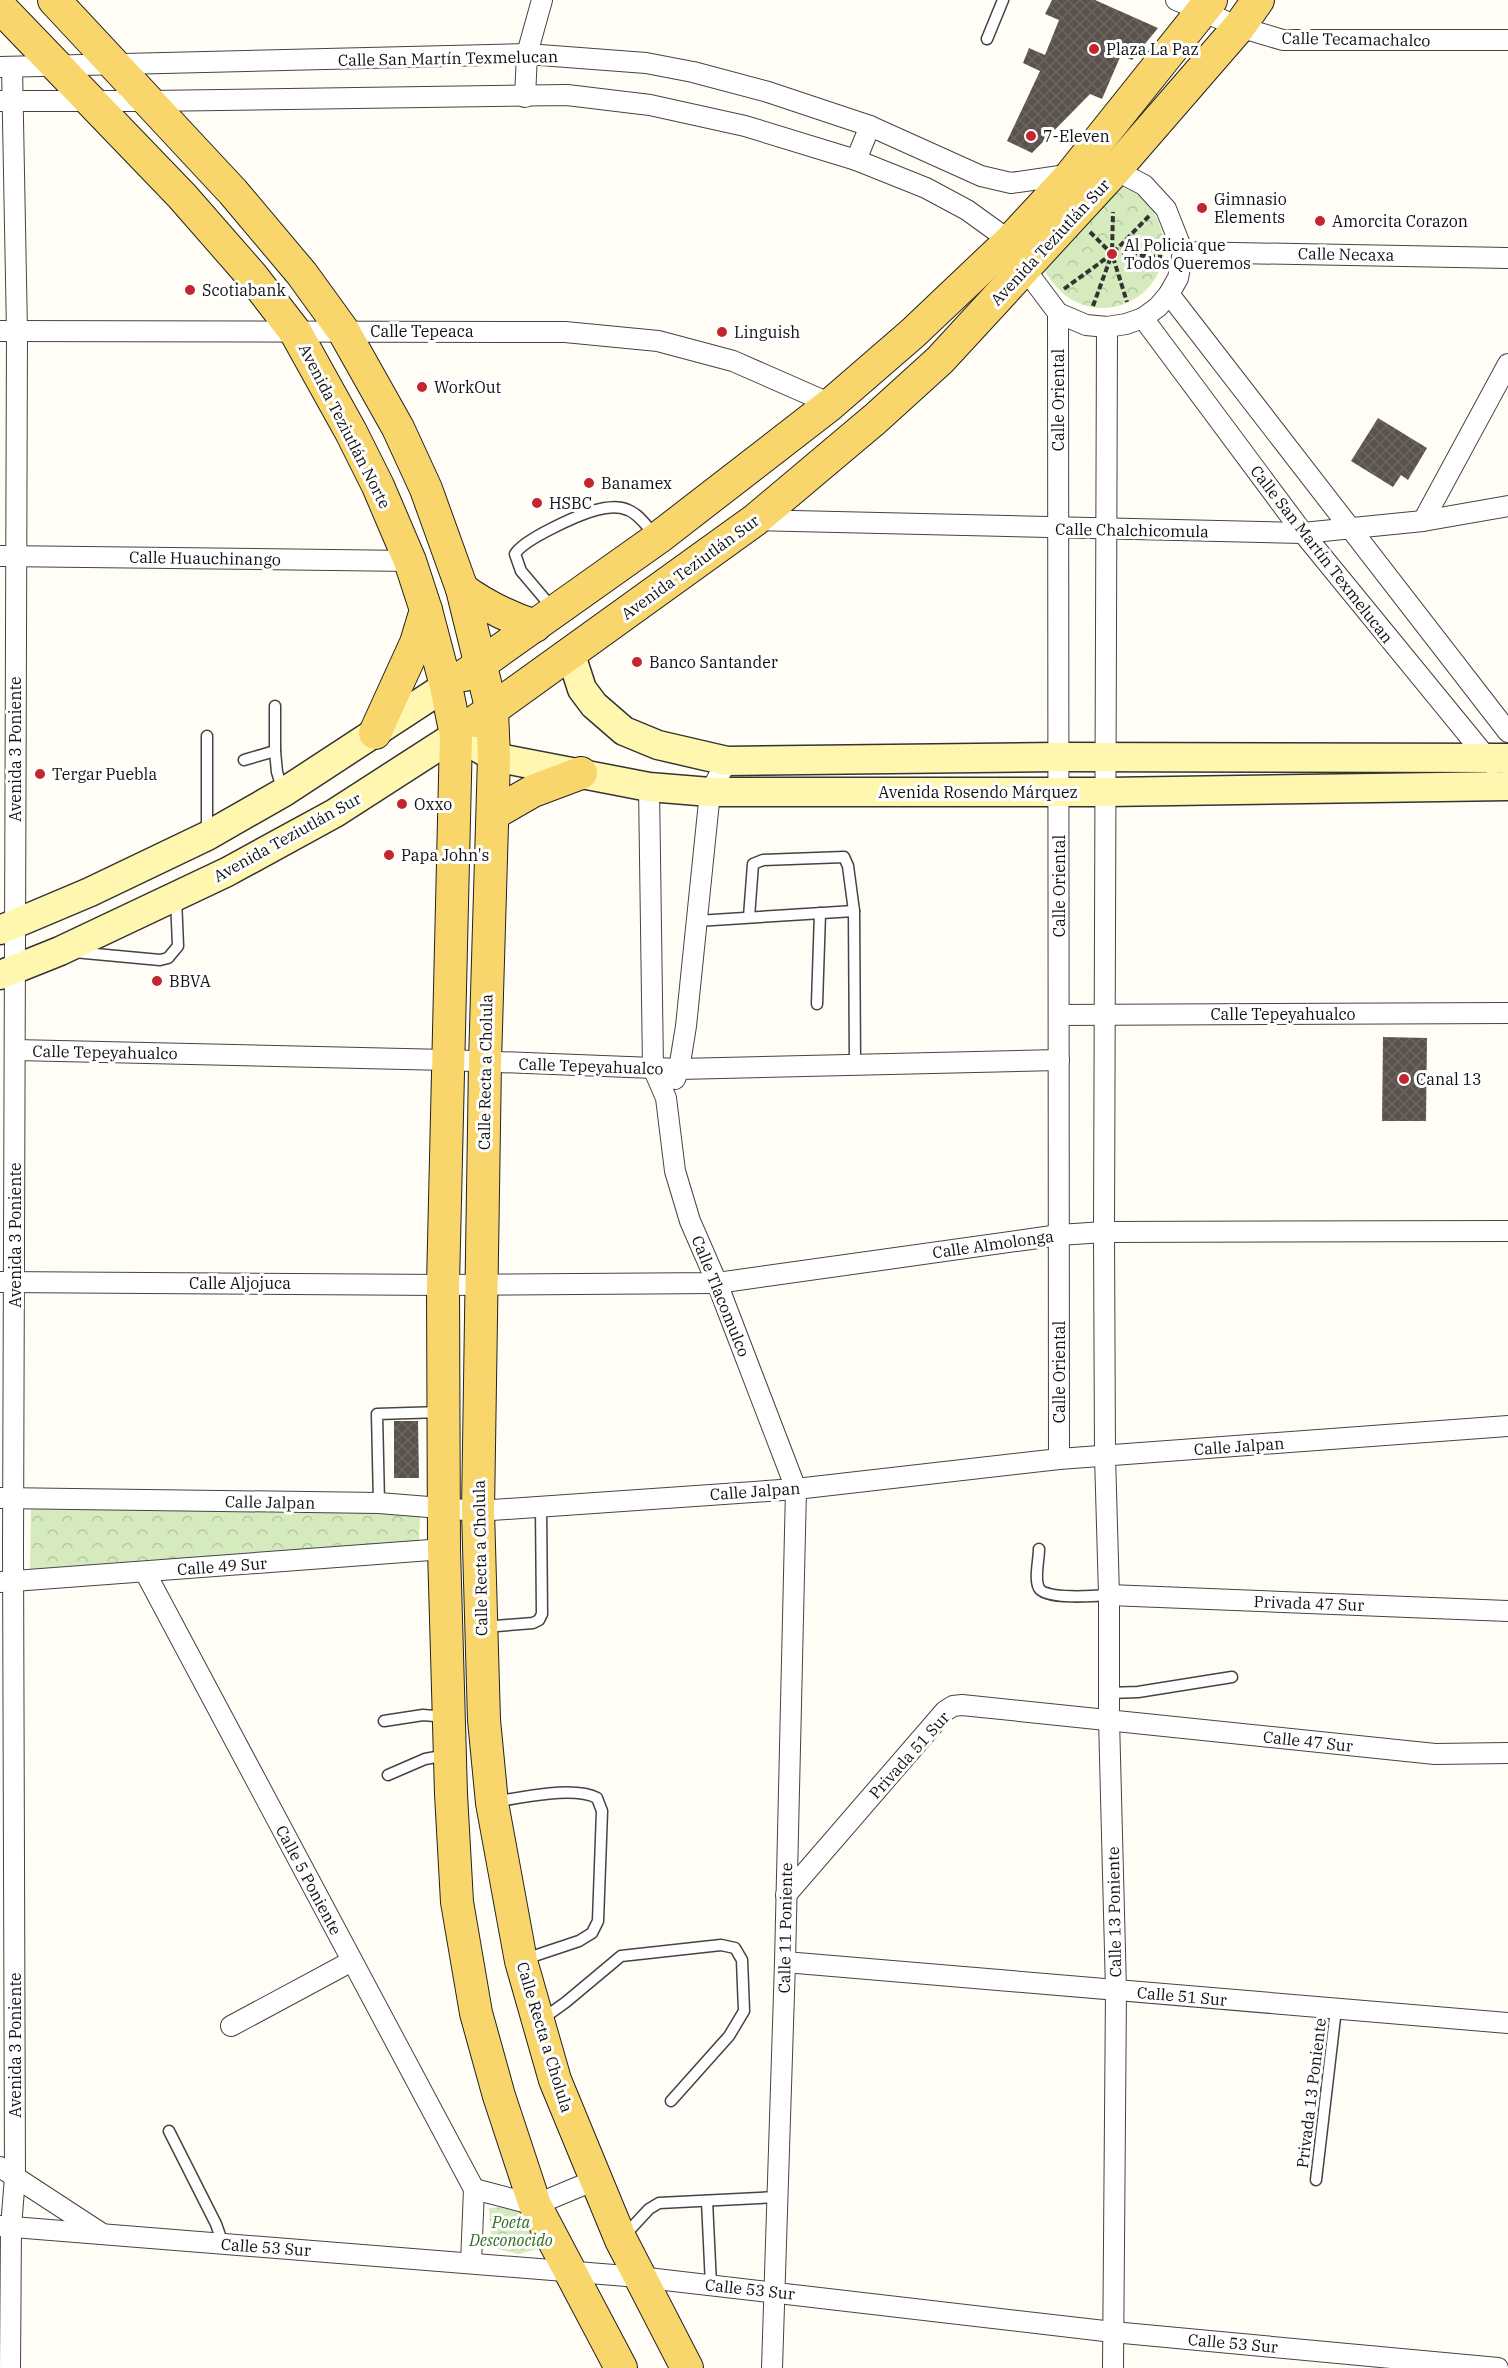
<svg xmlns="http://www.w3.org/2000/svg" width="1508" height="2368" viewBox="0 0 1508 2368" font-family="'IBM Plex Serif',serif">
<defs>
<pattern id="park-crowns" width="20" height="18" patternUnits="userSpaceOnUse" patternTransform="scale(1.5)"><rect width="20" height="18" fill="#d5ebbd"/><path d="M2 6a3 3 0 1 1 6 0M12 15a3 3 0 1 1 6 0" fill="none" stroke="#b6c8a1"/></pattern>
<pattern id="building-cross-hatch" width="8" height="8" patternUnits="userSpaceOnUse" patternTransform="scale(1.5)"><rect width="8" height="8" fill="#5a524d"/><path d="M0 0l8 8M0 8l8-8" fill="none" stroke="#6d6662"/></pattern>
</defs>
<rect width="100%" height="100%" fill="#fffdf5"/>
<g fill="url(#park-crowns)">
<path d="M 1114,184 C 1121,187 1129,189 1135,193 C 1146,200 1153,209 1158,221 C 1190,296 1083,348 1043,267 Z"/>
<polygon points="31,1508 420,1513 419,1542 30,1572"/>
<polygon points="515,2206 525,2214 537,2249 519,2254 492,2248 489,2208"/>
</g>
<g fill="url(#building-cross-hatch)">
<polygon points="1052,0 1095,0 1158,28 1132,60 1121,55 1102,99 1090,94 1032,153 1007,141 1040,71 1023,63 1029,48 1045,55 1059,20 1045,14"/>
<polygon points="1378,418 1427,448 1408,480 1401,475 1393,487 1351,461"/>
<polygon points="1383,1037 1427,1038 1426,1121 1382,1121"/>
<polygon points="394,1421 418,1421 419,1478 394,1478"/>
</g>
<g fill="none" stroke-linecap="round" stroke-linejoin="round">
<defs>
<g id="service">
<polyline points="987,39 1003,0"/>
<path d="M 554,610 L 521,571 L 515,554 C 524,539 578,515 596,510 C 606,507 619,506 628,510 C 639,514 647,527 655,535"/>
<polyline points="275,751 275,706"/>
<polyline points="244,760 275,751 277,772 283,791"/>
<polyline points="207,833 207,736"/>
<polyline points="749,917 753,864 763,860 844,857 848,866 854,911 855,1064"/>
<polyline points="697,921 854,911"/>
<polyline points="74,952 160,960 168,958 178,946 176,898"/>
<polyline points="817,1004 820,913"/>
<polyline points="379,1503 377,1414 441,1412"/>
<path d="M 1039,1549 C 1039,1560 1034,1579 1039,1588 C 1045,1600 1096,1596 1109,1595"/>
<polyline points="484,1627 533,1623 539,1620 542,1614 541,1507"/>
<polyline points="1109,1693 1138,1692 1232,1677"/>
<polyline points="384,1721 423,1715 446,1717"/>
<polyline points="388,1775 425,1759 447,1755"/>
<path d="M 495,1802 C 521,1797 575,1786 597,1798 L 602,1811 L 598,1921 L 592,1933 L 579,1941 L 525,1959"/>
<polyline points="541,2020 566,2002 621,1956 721,1945 735,1948 742,1960 744,2011 729,2036 671,2101"/>
<polyline points="169,2131 216,2224 223,2244"/>
<polyline points="1316,2180 1336,2009"/>
<polyline points="707,2201 711,2285"/>
<polyline points="623,2237 649,2209 659,2203 778,2197"/>
</g>
<g id="minor">
<polyline points="1176,0 1239,27 1283,40 1508,40"/>
<polyline points="0,67 527,54 646,63 693,72 768,92 870,126 981,176 1011,183 1073,174"/>
<polyline points="525,97 527,54 542,0"/>
<polyline points="0,101 150,101 567,95 650,105 745,126 856,160 926,188 967,210 1010,241 1025,269 1058,313 1086,325 1107,327 1126,324 1143,318 1158,307 1169,294 1178,278 1183,252 1166,209 1144,185 1115,170 1105,171"/>
<polyline points="856,160 870,126"/>
<polyline points="1183,252 1508,258"/>
<polyline points="1169,294 1508,732"/>
<polyline points="1058,313 1059,1459"/>
<polyline points="1143,318 1303,533 1492,764"/>
<polyline points="1107,327 1104,1232 1105,1456 1109,1595 1109,1719 1116,1990 1113,2368"/>
<polyline points="0,331 565,332 658,341 733,361 831,404"/>
<polyline points="755,520 1303,533 1423,521 1508,506"/>
<polyline points="1423,521 1508,364"/>
<polyline points="0,556 410,561"/>
<polyline points="649,787 653,1068 666,1098 675,1171 690,1221 717,1283 796,1489 785,1962 772,2368"/>
<polyline points="1059,1015 1508,1013"/>
<polyline points="15,1050 447,1060 679,1069 1059,1060"/>
<polyline points="675,1079 679,1069 686,1026 710,792 727,761"/>
<polyline points="0,1282 443,1285 717,1283 1059,1235 1104,1232 1508,1231"/>
<polyline points="0,1498 379,1503 478,1511 796,1489 1059,1459 1508,1426"/>
<polyline points="145,1572 474,2189"/>
<polyline points="0,1582 444,1549"/>
<polyline points="1109,1595 1508,1611"/>
<polyline points="786,1895 945,1711 953,1706 962,1705 1435,1754 1508,1753"/>
<polyline points="785,1962 1508,2023"/>
<polyline points="231,2026 352,1961"/>
<polyline points="0,2167 101,2233"/>
<polyline points="474,2189 535,2205 595,2180"/>
<polyline points="0,2226 639,2277 1113,2332 1498,2368"/>
<polyline points="471,2263 474,2189"/>
<polyline points="10,2368 11,2227 15,2177 13,1549 17,332 12,67"/>
</g>
<g id="secondary">
<polyline points="571,655 582,689 594,705 624,731 658,745 727,761 1059,757 1508,758"/>
<polyline points="0,930 90,892 207,836 284,792 446,686"/>
<polyline points="0,975 60,951 227,872 335,813 456,735 494,757 649,787 710,792 1107,792 1508,786"/>
</g>
<g id="primary">
<polyline points="54,0 233,192 302,274 344,332 398,428 426,489 462,589 492,711 494,757 485,1062 478,1511 484,1720 492,1803 521,1961 555,2080 621,2240 687,2368"/>
<polyline points="0,7 182,196 252,276 296,333 351,432 378,486 410,561 426,610 446,686 456,735 443,1285 444,1549 451,1794 457,1902 476,2013 499,2096 535,2205 621,2368"/>
<path d="M 462,589 C 485,606 508,617 535,626"/>
<polyline points="465,675 658,538 831,404 913,333 1010,241 1071,175 1211,0"/>
<polyline points="476,721 755,520 875,419 940,360 1115,170 1239,27 1258,0"/>
<polyline points="375,733 416,643 426,610"/>
<polyline points="493,814 533,791 581,773"/>
</g>
</defs>
<use href="#service" stroke="#444" stroke-width="13"/>
<use href="#minor" stroke="#444" stroke-width="22"/>
<use href="#secondary" stroke="#333" stroke-width="31"/>
<use href="#primary" stroke="#222" stroke-width="34"/>
<g stroke="#333" stroke-width="4" stroke-dasharray="6 3" stroke-linecap="butt">
<polyline points="1149,216 1112,254 1162,257"/>
<polyline points="1090,232 1112,254 1113,212"/>
<polyline points="1064,289 1112,254 1127,302"/>
<polyline points="1093,306 1112,254"/>
</g>
<use href="#service" stroke="#fff" stroke-width="10"/>
<use href="#minor" stroke="#fff" stroke-width="20"/>
<use href="#secondary" stroke="#fff6b0" stroke-width="28"/>
<use href="#primary" stroke="#f9d66b" stroke-width="32"/>
</g>
<g fill="#c4262e" stroke="#fff" stroke-width="2">
<circle cx="1094" cy="49" r="6"/>
<circle cx="1031" cy="136" r="6"/>
<circle cx="1202" cy="208" r="6"/>
<circle cx="1320" cy="221" r="6"/>
<circle cx="1112" cy="254" r="6"/>
<circle cx="190" cy="290" r="6"/>
<circle cx="722" cy="332" r="6"/>
<circle cx="422" cy="387" r="6"/>
<circle cx="589" cy="483" r="6"/>
<circle cx="537" cy="503" r="6"/>
<circle cx="637" cy="662" r="6"/>
<circle cx="40" cy="774" r="6"/>
<circle cx="402" cy="804" r="6"/>
<circle cx="389" cy="855" r="6"/>
<circle cx="157" cy="981" r="6"/>
<circle cx="1404" cy="1079" r="6"/>
</g>
<g text-anchor="middle" dominant-baseline="central" stroke-width="6" stroke-linejoin="round" paint-order="stroke">
<g font-size="16" fill="#111" stroke="#fff">
<text transform="translate(1356 39) rotate(1)">Calle Tecamachalco</text>
<text transform="translate(448 58) rotate(-1)">Calle San Martín Texmelucan</text>
<text transform="translate(1050 242) rotate(-47)">Avenida Teziutlán Sur</text>
<text transform="translate(1346 254) rotate(1)">Calle Necaxa</text>
<text x="422" y="331">Calle Tepeaca</text>
<text transform="translate(1058 400) rotate(-90)">Calle Oriental</text>
<text transform="translate(345 426) rotate(63)">Avenida Teziutlán Norte</text>
<text transform="translate(1132 530) rotate(1)">Calle Chalchicomula</text>
<text transform="translate(1322 554) rotate(52)">Calle San Martín Texmelucan</text>
<text transform="translate(205 558) rotate(1)">Calle Huauchinango</text>
<text transform="translate(690 567) rotate(-36)">Avenida Teziutlán Sur</text>
<text transform="translate(15 749) rotate(-90)">Avenida 3 Poniente</text>
<text x="978" y="792">Avenida Rosendo Márquez</text>
<text transform="translate(287 837) rotate(-29)">Avenida Teziutlán Sur</text>
<text transform="translate(1059 886) rotate(-90)">Calle Oriental</text>
<text x="1283" y="1014">Calle Tepeyahualco</text>
<text transform="translate(105 1052) rotate(1)">Calle Tepeyahualco</text>
<text transform="translate(591 1066) rotate(2)">Calle Tepeyahualco</text>
<text transform="translate(485 1072) rotate(-89)">Calle Recta a Cholula</text>
<text transform="translate(15 1235) rotate(-90)">Avenida 3 Poniente</text>
<text transform="translate(993 1244) rotate(-8)">Calle Almolonga</text>
<text x="240" y="1283">Calle Aljojuca</text>
<text transform="translate(721 1296) rotate(68)">Calle Tlacomulco</text>
<text transform="translate(1059 1372) rotate(-90)">Calle Oriental</text>
<text transform="translate(1239 1446) rotate(-4)">Calle Jalpan</text>
<text transform="translate(755 1491) rotate(-4)">Calle Jalpan</text>
<text transform="translate(270 1502) rotate(1)">Calle Jalpan</text>
<text transform="translate(480 1558) rotate(-91)">Calle Recta a Cholula</text>
<text transform="translate(222 1566) rotate(-4)">Calle 49 Sur</text>
<text transform="translate(1309 1603) rotate(2)">Privada 47 Sur</text>
<text transform="translate(1308 1741) rotate(6)">Calle 47 Sur</text>
<text transform="translate(909 1755) rotate(-48)">Privada 51 Sur</text>
<text transform="translate(309 1880) rotate(62)">Calle 5 Poniente</text>
<text transform="translate(1114 1912) rotate(-91)">Calle 13 Poniente</text>
<text transform="translate(785 1928) rotate(-89)">Calle 11 Poniente</text>
<text transform="translate(1182 1996) rotate(5)">Calle 51 Sur</text>
<text transform="translate(545 2037) rotate(73)">Calle Recta a Cholula</text>
<text transform="translate(15 2045) rotate(-90)">Avenida 3 Poniente</text>
<text transform="translate(1311 2093) rotate(-83)">Privada 13 Poniente</text>
<text transform="translate(266 2247) rotate(4)">Calle 53 Sur</text>
<text transform="translate(750 2289) rotate(6)">Calle 53 Sur</text>
<text transform="translate(1233 2343) rotate(5)">Calle 53 Sur</text>
</g>
<g font-size="16" fill="#111" stroke="#fff" text-anchor="start">
<text x="1106" y="49">Plaza La Paz</text>
<text x="1043" y="136">7-Eleven</text>
<text x="1214" y="199">Gimnasio<tspan x="1214" dy="18">Elements</tspan></text>
<text x="1332" y="221">Amorcita Corazon</text>
<text x="1124" y="245">Al Policia que<tspan x="1124" dy="18">Todos Queremos</tspan></text>
<text x="202" y="290">Scotiabank</text>
<text x="734" y="332">Linguish</text>
<text x="434" y="387">WorkOut</text>
<text x="601" y="483">Banamex</text>
<text x="549" y="503">HSBC</text>
<text x="649" y="662">Banco Santander</text>
<text x="52" y="774">Tergar Puebla</text>
<text x="414" y="804">Oxxo</text>
<text x="401" y="855">Papa John's</text>
<text x="169" y="981">BBVA</text>
<text x="1416" y="1079">Canal 13</text>
</g>
<g font-size="16" font-style="italic" fill="#2f6b1f" stroke="#fff">
<text x="511" y="2222">Poeta<tspan x="511" dy="18">Desconocido</tspan></text>
</g>
</g>
</svg>
